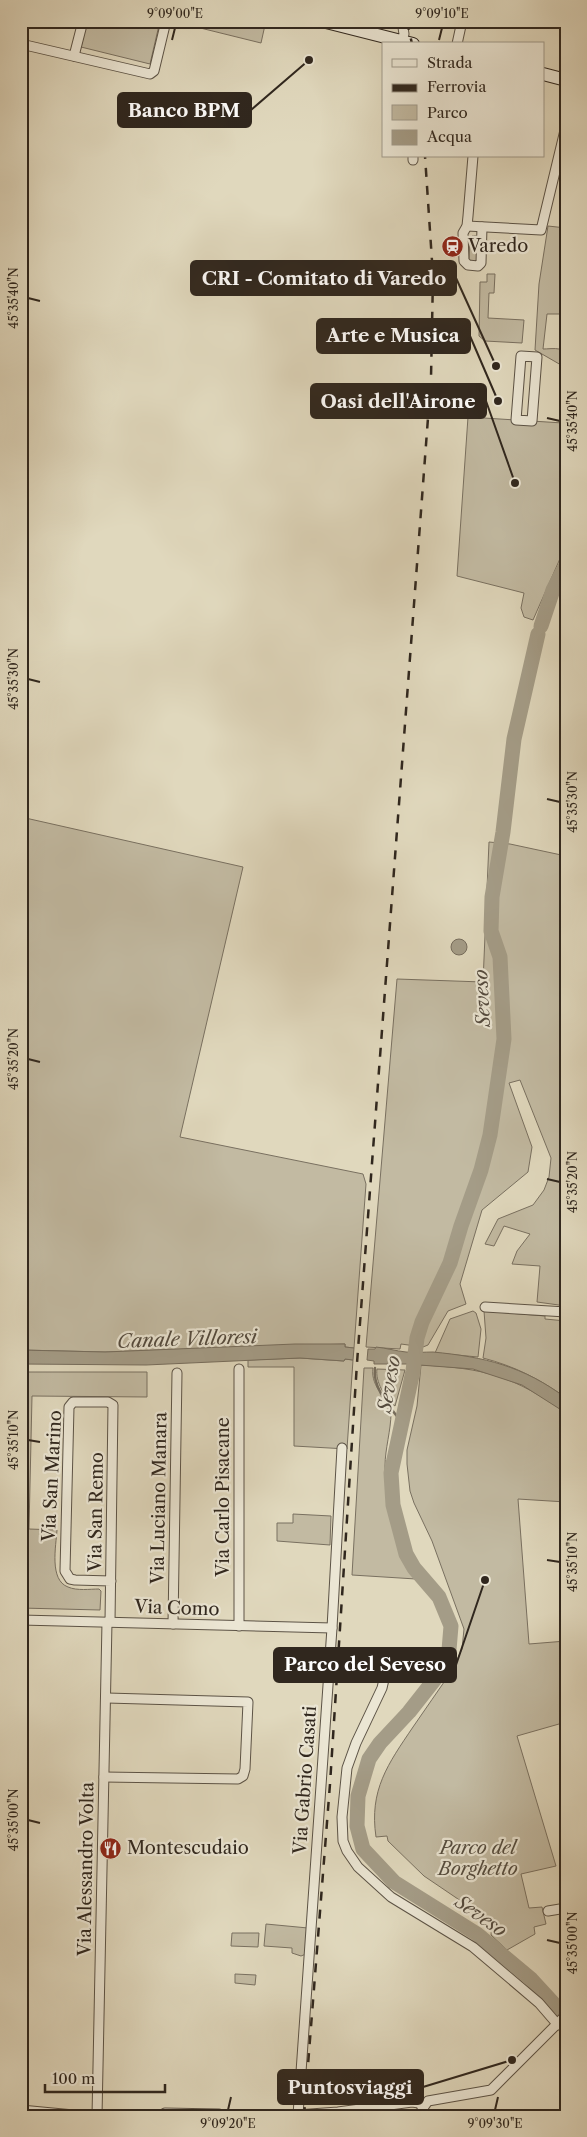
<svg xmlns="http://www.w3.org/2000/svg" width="587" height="2137" viewBox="0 0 587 2137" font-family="'Libre Caslon Text',serif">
<rect width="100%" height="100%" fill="#e0d8bd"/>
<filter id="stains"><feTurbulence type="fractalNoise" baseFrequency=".004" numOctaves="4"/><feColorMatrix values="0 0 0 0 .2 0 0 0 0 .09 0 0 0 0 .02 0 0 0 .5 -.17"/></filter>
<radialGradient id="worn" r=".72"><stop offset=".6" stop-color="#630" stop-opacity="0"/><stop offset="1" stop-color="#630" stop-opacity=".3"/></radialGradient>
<g fill="#c2baa2" stroke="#797060">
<polygon points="87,21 160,21 150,64 81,47"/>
<polygon points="172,21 262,21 265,25 261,43"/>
<path d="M 548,226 L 566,228 L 566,304 L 563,314 L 547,314 L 543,349 C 547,349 555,348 559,349 C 568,352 566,384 566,393 L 561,365 L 535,350 L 539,284 Z"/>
<polygon points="472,236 477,236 479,239 479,260 476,262 471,262 469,260 470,239"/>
<polygon points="487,274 495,274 494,293 489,293 488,318 524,320 522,343 485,341 479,336 480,282 487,282"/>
<polygon points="468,417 563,423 566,436 566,545 533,620 524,617 521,608 524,593 457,576"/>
<polygon points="21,817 243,867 180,1137 363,1174 366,1184 354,1348 345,1347 345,1344 105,1352 21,1350"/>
<polygon points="489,842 510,844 566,856 566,1306 537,1302 540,1266 512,1264 517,1251 530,1234 504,1226 494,1246 485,1244 498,1219 533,1205 544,1190 549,1177 551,1158 520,1080 509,1083 532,1147 528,1172 482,1210 460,1284 466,1304 448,1311 428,1345 423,1347 401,1344 400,1349 366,1347 397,979 483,982"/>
<polygon points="473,1311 476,1313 481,1329 478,1357 435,1353 450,1319"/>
<path d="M 484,1311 L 545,1316 L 545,1319 L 566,1321 L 566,1398 C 540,1379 514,1366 483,1358 L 486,1338 Z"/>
<polygon points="300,1358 344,1361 345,1359 353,1360 347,1449 294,1446 294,1367 248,1367 248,1360"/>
<path d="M 421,1365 C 484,1368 514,1376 566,1413 L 566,1502 L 518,1499 L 529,1644 L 566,1641 L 566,1722 L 517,1736 L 556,1866 L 521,1874 L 529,1908 L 542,1907 L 546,1924 L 534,1927 L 535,1934 L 507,1950 L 491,1935 L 492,1925 L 486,1918 L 424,1876 L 388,1841 L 387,1836 L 376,1837 C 369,1790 388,1764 413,1727 C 426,1709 438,1690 451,1672 L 462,1649 L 464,1629 L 432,1541 L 414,1503 L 410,1491 L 407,1464 L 407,1450 L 417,1406 Z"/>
<path d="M 364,1368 L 373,1368 C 370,1388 390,1400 391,1413 C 391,1430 385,1449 385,1466 C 385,1506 397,1545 416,1579 L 352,1575 Z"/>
<path d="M 377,1369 L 405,1370 L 395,1406 C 385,1399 375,1381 377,1369 Z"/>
<path d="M 21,1372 L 147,1372 L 147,1397 L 32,1396 L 29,1529 L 57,1530 C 56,1546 49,1580 68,1587 C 77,1591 90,1589 99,1589 L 101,1591 L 100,1610 L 21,1608 Z"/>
<polygon points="293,1514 331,1516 330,1545 277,1541 277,1523 293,1523"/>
<polygon points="266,1924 308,1928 306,1954 301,1956 292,1953 292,1948 264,1946"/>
<polygon points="232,1933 259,1933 258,1947 231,1946"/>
<polygon points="235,1974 256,1975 255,1985 235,1983"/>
</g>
<g fill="#a49c87" stroke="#766d5d">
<circle cx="459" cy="947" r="8"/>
<polygon points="295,1344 345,1344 345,1347 354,1348 353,1360 345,1359 344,1361 300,1358 146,1365 21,1364 21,1350 105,1352"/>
<path d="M 376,1347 C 386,1348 396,1351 406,1352 C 415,1353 424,1352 433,1352 C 485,1357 523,1366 566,1398 L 566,1413 L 522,1385 L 473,1369 L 406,1364 L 374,1364 L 374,1361 L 367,1360 L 368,1349 L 375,1349 Z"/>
</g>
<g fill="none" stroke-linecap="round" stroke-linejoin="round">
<path stroke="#766d5d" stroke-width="2.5" d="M 375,1368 C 372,1388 391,1408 402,1423"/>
<g stroke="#a49c87" stroke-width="15">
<polyline points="541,626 553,590 566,565"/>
<polyline points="538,634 514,739 503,832 492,897 491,931 500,957 504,1039 490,1135 481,1170 461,1226 450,1263 422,1322 417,1338 413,1371 391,1473 393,1505 406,1554 414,1568 439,1597 451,1626 449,1650 435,1679 409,1712 380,1743 369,1759 358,1796 357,1826 363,1849 394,1882 477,1934 531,1979 566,2017"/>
</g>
<defs>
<g id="street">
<polyline points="21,44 150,74 154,71 166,21"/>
<polyline points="401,44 404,34 402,21"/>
<polyline points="457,44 462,21"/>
<polyline points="74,56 83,21"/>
<polyline points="413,156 413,160"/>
<polyline points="473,156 468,216 467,226 463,233 464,261 468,265 478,266 481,263 482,227"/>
<polyline points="467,226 541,230 566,126"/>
<polygon points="521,356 537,357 532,421 516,420"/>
<polyline points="485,1307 566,1312"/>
<polyline points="21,1620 332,1628"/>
<polyline points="110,1622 113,1405 108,1402 73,1402 69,1407 65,1571 70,1579 75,1580 111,1581"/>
<polyline points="173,1624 177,1373"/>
<polyline points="239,1626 239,1369"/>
<polyline points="388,1662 382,1688 356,1743 347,1768 342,1817 343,1841 347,1851 358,1867 391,1897 473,1947 539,2003 558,2025"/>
<polyline points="104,1777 238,1779 243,1776 245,1769 248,1702 107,1698"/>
<polyline points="548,1911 566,1908"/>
<polyline points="423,2108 428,2101 491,2090 566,2015"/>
<polyline points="21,2110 84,2116"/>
<polyline points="298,2115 332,1628 342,1448"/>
<polyline points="97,2116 107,1622"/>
<polyline points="161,2116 165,2113 219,2114 222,2116"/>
<polyline points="283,2116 338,2112 412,2102 419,2103 423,2108"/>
</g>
<g id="secondary">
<polyline points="322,21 413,44"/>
<polyline points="543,74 566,80"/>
</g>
</defs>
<use href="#street" stroke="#5c5346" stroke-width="11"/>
<use href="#secondary" stroke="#30271e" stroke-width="14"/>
<use href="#street" stroke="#ebe6d4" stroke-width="9"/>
<use href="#secondary" stroke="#ebe6d4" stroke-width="12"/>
<g stroke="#30271e" stroke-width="2.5" stroke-dasharray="9 9" stroke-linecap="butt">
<polyline points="407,21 412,44"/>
<polyline points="304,2116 330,1784 357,1363 431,378 433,276 425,156"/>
</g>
</g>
<path fill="none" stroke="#30271e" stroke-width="2" d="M 172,40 L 175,28M 439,40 L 442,28M 28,298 L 40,301M 547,418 L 560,421M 28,679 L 40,682M 547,799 L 560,802M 28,1059 L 40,1062M 547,1179 L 560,1182M 28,1440 L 40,1442M 547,1560 L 560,1562M 28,1820 L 40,1823M 547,1940 L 560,1943M 228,2110 L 231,2097M 495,2110 L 498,2097"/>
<defs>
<symbol id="station-disc" viewBox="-11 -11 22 22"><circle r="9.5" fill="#8f2418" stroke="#ebe6d4"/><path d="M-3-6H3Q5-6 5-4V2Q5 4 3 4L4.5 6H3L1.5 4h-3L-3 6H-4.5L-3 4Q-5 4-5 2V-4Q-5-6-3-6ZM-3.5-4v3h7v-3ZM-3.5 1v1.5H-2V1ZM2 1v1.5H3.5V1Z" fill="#fff"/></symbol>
<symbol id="restaurant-disc" viewBox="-11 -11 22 22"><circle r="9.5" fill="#8f2418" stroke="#ebe6d4"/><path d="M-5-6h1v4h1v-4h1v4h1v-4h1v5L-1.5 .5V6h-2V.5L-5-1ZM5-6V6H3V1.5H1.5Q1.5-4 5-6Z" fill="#fff"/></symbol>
</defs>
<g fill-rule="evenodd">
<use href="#station-disc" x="440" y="234" width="25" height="25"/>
<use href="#restaurant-disc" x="98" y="1836" width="25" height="25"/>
</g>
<g text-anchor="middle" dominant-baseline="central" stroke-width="4.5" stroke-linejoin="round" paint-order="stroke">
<g font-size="18" fill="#30271e" stroke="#ebe6d4" text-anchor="start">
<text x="468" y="246">Varedo</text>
<text x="127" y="1848">Montescudaio</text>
</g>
<g font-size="18" fill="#30271e" stroke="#ebe6d4">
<text transform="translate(52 1476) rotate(-87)">Via San Marino</text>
<text transform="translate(223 1497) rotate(-90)">Via Carlo Pisacane</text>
<text transform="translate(159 1498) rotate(-89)">Via Luciano Manara</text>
<text transform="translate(96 1512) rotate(-89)">Via San Remo</text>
<text transform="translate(177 1608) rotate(2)">Via Como</text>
<text transform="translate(305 1780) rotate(-86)">Via Gabrio Casati</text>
<text transform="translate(86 1869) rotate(-89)">Via Alessandro Volta</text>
</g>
<g font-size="18" font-style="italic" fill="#544c3f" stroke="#ebe6d4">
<text x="478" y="1848">Parco del<tspan x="478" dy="21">Borghetto</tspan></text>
</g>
<g font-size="19" font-style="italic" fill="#534a3e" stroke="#ebe6d4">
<text transform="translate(482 998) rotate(-93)">Seveso</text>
<text transform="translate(187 1339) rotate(-2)">Canale Villoresi</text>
<text transform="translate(389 1384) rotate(-80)">Seveso</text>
<text transform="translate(481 1916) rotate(35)">Seveso</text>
</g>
</g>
<path fill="none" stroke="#30271e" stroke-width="2" d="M309 60L251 110M496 366L456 278M498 401L470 336M515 483L486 401M485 1580L456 1665M512 2060L423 2087"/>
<g fill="#30271e" stroke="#ebe6d4" stroke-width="2">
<circle cx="309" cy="60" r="5"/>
<circle cx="496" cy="366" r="5"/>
<circle cx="498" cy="401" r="5"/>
<circle cx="515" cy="483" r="5"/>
<circle cx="485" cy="1580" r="5"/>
<circle cx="512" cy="2060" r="5"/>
</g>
<g fill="#30271e" stroke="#30271e" stroke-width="2">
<rect x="118" y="93" width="133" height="34" rx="5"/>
<rect x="191" y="261" width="265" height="34" rx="5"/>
<rect x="317" y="319" width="153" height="34" rx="5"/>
<rect x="311" y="384" width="175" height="34" rx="5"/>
<rect x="274" y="1648" width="182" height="34" rx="5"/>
<rect x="278" y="2070" width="145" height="34" rx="5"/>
</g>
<g font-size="19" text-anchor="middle" font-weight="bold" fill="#fff">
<text x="184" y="117">Banco BPM</text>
<text x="324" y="285">CRI - Comitato di Varedo</text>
<text x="393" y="342">Arte e Musica</text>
<text x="398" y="408">Oasi dell'Airone</text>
<text x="365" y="1671">Parco del Seveso</text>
<text x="350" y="2094">Puntosviaggi</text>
</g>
<rect width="587" height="2137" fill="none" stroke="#e0d8bd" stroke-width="55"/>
<rect x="382" y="42" width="162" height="115" fill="#ebe6d4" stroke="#a09a8b"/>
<rect x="392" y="59" width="25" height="8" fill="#ebe6d4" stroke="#a09a8b"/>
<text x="427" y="68" font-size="15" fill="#30271e">Strada</text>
<rect x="392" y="84" width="25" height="8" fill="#30271e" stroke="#a09a8b"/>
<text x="427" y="92" font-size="15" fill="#30271e">Ferrovia</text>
<rect x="392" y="105" width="25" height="15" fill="#c2baa2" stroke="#a09a8b"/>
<text x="427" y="118" font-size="15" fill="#30271e">Parco</text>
<rect x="392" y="130" width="25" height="15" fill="#a49c87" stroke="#a09a8b"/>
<text x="427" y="142" font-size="15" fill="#30271e">Acqua</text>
<path d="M45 2084v8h120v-8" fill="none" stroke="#30271e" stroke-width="2.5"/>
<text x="52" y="2084" font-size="15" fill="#30271e" stroke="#ebe6d4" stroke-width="4" paint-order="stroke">100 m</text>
<rect x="28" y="28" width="532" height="2082" fill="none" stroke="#30271e" stroke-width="2"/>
<g font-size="12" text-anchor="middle" fill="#30271e">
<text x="175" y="18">9°09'00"E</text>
<text x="442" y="18">9°09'10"E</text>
<text transform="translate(14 298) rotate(-90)" y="4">45°35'40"N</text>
<text transform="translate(573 421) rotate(-90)" y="4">45°35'40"N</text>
<text transform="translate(14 679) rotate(-90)" y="4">45°35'30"N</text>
<text transform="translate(573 802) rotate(-90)" y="4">45°35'30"N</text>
<text transform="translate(14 1059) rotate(-90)" y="4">45°35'20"N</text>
<text transform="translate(573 1182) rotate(-90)" y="4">45°35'20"N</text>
<text transform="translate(14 1440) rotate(-90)" y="4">45°35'10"N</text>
<text transform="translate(573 1562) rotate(-90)" y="4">45°35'10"N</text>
<text transform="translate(14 1820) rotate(-90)" y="4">45°35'00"N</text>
<text transform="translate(573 1943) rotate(-90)" y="4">45°35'00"N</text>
<text x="228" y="2128">9°09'20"E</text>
<text x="495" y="2128">9°09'30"E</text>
</g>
<rect width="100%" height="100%" filter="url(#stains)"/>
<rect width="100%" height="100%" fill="url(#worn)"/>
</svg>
